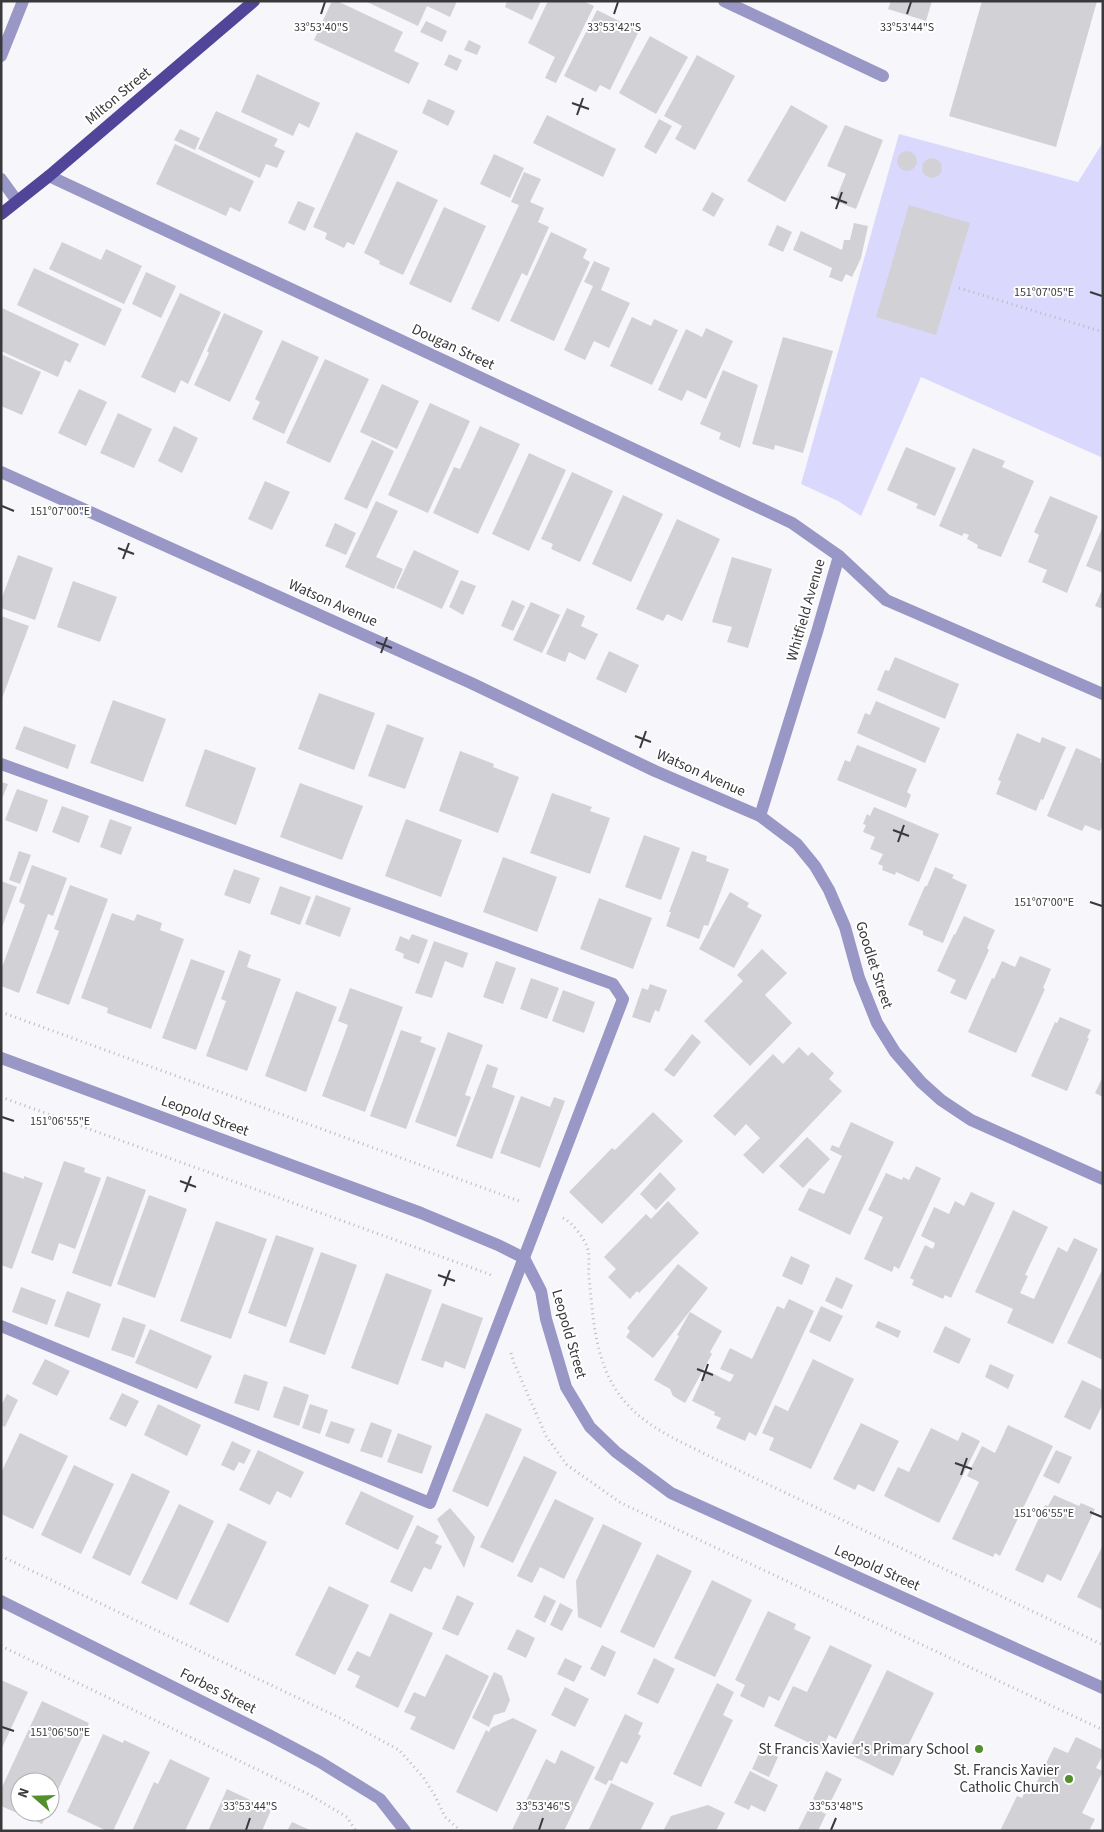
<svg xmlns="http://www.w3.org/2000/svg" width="1104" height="1832" viewBox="0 0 1104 1832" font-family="'Source Sans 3',sans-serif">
<rect width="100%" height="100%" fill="#f7f7fb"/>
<polygon fill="#dad9fd" points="899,134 1078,182 1103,142 1103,458 921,377 861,516 838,501 801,484"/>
<g fill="#d2d2d6">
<polygon points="332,1 337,1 403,32 394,51 419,63 409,84 314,40"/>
<polygon points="365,1 457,1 450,17 427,6 418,26"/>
<polygon points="507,1 541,1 532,20 505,7"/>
<polygon points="548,1 583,1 594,6 556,83 545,78 555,57 528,43"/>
<polygon points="891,1 932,1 926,21 888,9"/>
<polygon points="982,1 1097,1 1056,147 949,116"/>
<polygon points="597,10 639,31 610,90 600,85 596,92 564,76"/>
<polygon points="426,21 447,31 442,42 420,32"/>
<polygon points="650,36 688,57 656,114 619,93"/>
<polygon points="469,40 481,46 477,55 464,50"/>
<polygon points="449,54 462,60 457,71 444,65"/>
<polygon points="697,55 735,76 695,150 675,139 682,126 664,116"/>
<polygon points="257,74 320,103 309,128 299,123 293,136 241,112"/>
<polygon points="428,99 455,111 448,126 422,113"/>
<polygon points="791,105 828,126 785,202 747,181"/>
<polygon points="216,111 278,139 274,146 285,151 277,168 266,164 260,178 198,149"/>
<polygon points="547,115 616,149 603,177 533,143"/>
<polygon points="659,119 672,126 656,154 644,147"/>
<polygon points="845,125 883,140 856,209 835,201 846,174 827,166"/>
<polygon points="180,129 200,138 195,150 174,140"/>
<polygon points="356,132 398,151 354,245 347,242 344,248 325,239 327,233 313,227"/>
<polygon points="175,144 254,181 240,212 230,207 226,216 156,184"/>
<circle cx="907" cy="161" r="10"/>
<polygon points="494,154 524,168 510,198 480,184"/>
<circle cx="932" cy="168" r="10"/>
<polygon points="524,172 541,179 530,202 544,208 538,222 549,227 527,276 522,273 499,322 471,309 519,205 511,202"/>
<polygon points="397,181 438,200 403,275 379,264 380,261 364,253"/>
<polygon points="712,192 724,199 714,217 702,210"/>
<polygon points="298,201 315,208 305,231 288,223"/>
<polygon points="909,205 970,223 936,335 876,317"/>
<polygon points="444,207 486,226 451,303 409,284"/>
<polygon points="854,223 868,226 861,258 852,277 846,274 842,282 829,277 832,268 793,250 801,231 842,250 844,240 850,240"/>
<polygon points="777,225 792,232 783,252 768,245"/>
<polygon points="551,232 587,249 583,258 590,262 554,341 510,321"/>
<polygon points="62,242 101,260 106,249 142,266 124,304 49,269"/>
<polygon points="594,261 610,268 601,290 630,303 609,348 594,341 585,360 564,350 593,286 584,282"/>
<polygon points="34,268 122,309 105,346 17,305"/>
<polygon points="146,272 176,286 161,318 132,304"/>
<polygon points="180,293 221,312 188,384 181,380 175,393 141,377"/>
<polygon points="2,308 79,344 70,363 65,360 58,377 1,351"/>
<polygon points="224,313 263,331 230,402 194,385 209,353 207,351"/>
<polygon points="632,317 651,326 654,319 678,330 652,385 610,366"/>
<polygon points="706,328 733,341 706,399 687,390 682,401 658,390 686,329 702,337"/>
<polygon points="783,337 833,351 803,453 775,445 774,450 752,444"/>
<polygon points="282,340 319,357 284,434 252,419 260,402 255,399"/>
<polygon points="1,354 41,372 22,415 1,406"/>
<polygon points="325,359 369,379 330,463 286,443"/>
<polygon points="723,370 758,385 740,448 719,439 721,433 700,424"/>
<polygon points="382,384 419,401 397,449 360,432"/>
<polygon points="79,389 107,402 86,446 58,433"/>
<polygon points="430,403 470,421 428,513 388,495"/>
<polygon points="118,413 152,429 134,468 100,453"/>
<polygon points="174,426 198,438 182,473 158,461"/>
<polygon points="480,426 520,444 478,534 433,513 454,467 460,469"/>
<polygon points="372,440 394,451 367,509 344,499"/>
<polygon points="906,447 956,468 935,516 916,508 918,504 887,490"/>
<polygon points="973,448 1005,461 1002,467 1034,481 1001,557 977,548 978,545 967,539 969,535 964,533 962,536 939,526"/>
<polygon points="529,453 566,470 529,551 492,534"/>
<polygon points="572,472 613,491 580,562 551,549 553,544 541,539"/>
<polygon points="265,481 290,492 272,530 248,519"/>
<polygon points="623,495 663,514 631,582 592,564"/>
<polygon points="1050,496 1098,516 1067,593 1042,582 1047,570 1028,562 1039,535 1034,532"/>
<polygon points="376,501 398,511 376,557 403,569 394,589 345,567"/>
<polygon points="677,519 720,539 682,621 667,614 663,621 636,609"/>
<polygon points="335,523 356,533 346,555 325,546"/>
<polygon points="1103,526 1103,573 1086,566"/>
<polygon points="414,550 459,571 442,609 396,588"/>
<polygon points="18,555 53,568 35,620 1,608 1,600"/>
<polygon points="732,557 772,569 748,648 727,642 732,627 712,622"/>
<polygon points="461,580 476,586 463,615 449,607"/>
<polygon points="73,581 117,597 100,642 57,627"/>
<polygon points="1103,588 1103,609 1095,606"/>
<polygon points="512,600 525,606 513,631 501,626"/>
<polygon points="531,602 560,615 542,653 513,640"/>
<polygon points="567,608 585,616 581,626 598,634 585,660 569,652 565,662 546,654"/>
<polygon points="1,616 29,626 1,701"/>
<polygon points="609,651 639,665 626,693 596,679"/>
<polygon points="895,657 959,684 945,719 877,690 885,670 889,671"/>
<polygon points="319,693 375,713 354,770 298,749"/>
<polygon points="113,700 166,719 143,782 90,763"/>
<polygon points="876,701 940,728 925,763 857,733 865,713 870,715"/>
<polygon points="387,724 424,738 405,789 368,776"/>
<polygon points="24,726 76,745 68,769 15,749"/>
<polygon points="1017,733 1040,743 1042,737 1066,747 1043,800 1041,799 1036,811 996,794 1001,781 998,780"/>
<polygon points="857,745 917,769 907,792 911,795 906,808 837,780 845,760 850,762"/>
<polygon points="1076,748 1101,759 1100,762 1103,764 1103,825 1100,831 1085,825 1082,831 1047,816"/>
<polygon points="205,749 256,768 236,825 185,806"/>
<polygon points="460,751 494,764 493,767 519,777 498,833 439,811"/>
<polygon points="1,782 8,784 1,801"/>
<polygon points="300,783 363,806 342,860 280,837"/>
<polygon points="17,789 48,800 37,832 5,820"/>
<polygon points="552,793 592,807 590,811 610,818 590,874 530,853"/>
<polygon points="62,806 89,816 79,843 52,832"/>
<polygon points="874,807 939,834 919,882 896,872 895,875 882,870 883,866 878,864 883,854 870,849 875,837 863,832 866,825 863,824 867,814 870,816"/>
<polygon points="110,819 132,827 121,855 100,847"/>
<polygon points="406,819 462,840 441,897 385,876"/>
<polygon points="644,835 680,848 661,900 625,887"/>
<polygon points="19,851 31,855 20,884 9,880"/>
<polygon points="692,851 707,856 706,861 729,869 708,926 704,925 699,939 666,926 671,912 669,912"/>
<polygon points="503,857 557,877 537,932 483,912"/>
<polygon points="32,865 67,878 53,916 48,914 19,993 1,986 1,970 25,905 19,902"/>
<polygon points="935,867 954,875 952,878 967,885 943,943 923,935 923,931 908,925 925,886 927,886"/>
<polygon points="234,869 260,878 250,904 224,895"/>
<polygon points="1,881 17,887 1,930"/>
<polygon points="70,885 108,899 69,1005 36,993 59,931 54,929"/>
<polygon points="280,886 311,897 300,925 270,914"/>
<polygon points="730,892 749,903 747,907 762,915 734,968 699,949"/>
<polygon points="316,895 351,908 340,937 305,924"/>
<polygon points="599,898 652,918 633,969 580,949"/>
<polygon points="112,913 134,921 137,914 162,923 160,930 184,939 151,1029 107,1013 108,1008 81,998"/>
<polygon points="964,916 995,930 987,948 989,950 966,1000 950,993 956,980 937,971 954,934 955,935"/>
<polygon points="412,934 428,940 419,964 403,958 404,954 395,950 400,936 409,940"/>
<polygon points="434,941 468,953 463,968 445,961 432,998 415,993"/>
<polygon points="762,949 787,973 765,995 792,1023 750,1066 704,1021 743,981 737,975"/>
<polygon points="239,950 251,955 247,967 281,979 247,1071 206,1056 226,1001 221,999"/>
<polygon points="1020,956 1051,969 1043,988 1045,989 1016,1053 968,1032 992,978 994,979 1002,961 1015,967"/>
<polygon points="191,959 225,971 196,1050 162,1038"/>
<polygon points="496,961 516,968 503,1004 483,997"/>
<polygon points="531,978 559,988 547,1019 520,1009"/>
<polygon points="650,984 667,990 659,1012 655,1010 650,1023 632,1017 642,988 648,990"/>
<polygon points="350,988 403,1007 365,1112 322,1096 348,1025 338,1021"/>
<polygon points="563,990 595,1002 584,1033 552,1021"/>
<polygon points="296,991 337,1007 306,1092 265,1076"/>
<polygon points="1060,1017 1091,1030 1087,1038 1089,1038 1067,1091 1031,1076 1055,1022 1057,1023"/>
<polygon points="401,1030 422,1037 420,1042 436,1048 406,1129 370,1116"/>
<polygon points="448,1032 483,1045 465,1095 471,1097 456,1137 415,1122"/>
<polygon points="692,1034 701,1042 674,1077 664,1070"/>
<polygon points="799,1047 808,1056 812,1052 834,1073 829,1079 842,1091 763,1174 743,1155 760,1138 746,1124 735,1136 713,1116 773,1054 783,1064"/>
<polygon points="487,1064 498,1068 492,1087 515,1096 492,1159 456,1146"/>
<polygon points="1103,1076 1103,1097 1095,1093"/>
<polygon points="521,1096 550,1107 554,1097 565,1101 540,1168 500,1153"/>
<polygon points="653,1112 683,1141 602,1224 569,1192 612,1148 615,1150"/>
<polygon points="851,1122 894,1142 850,1235 798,1210 809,1188 824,1194 842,1156 830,1150 832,1145 839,1148"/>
<polygon points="807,1137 830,1159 803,1188 779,1166"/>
<polygon points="64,1161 85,1168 84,1172 101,1178 75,1249 59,1243 53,1261 31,1253"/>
<polygon points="916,1166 941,1178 899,1269 894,1266 892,1272 864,1259 883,1217 868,1210 886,1173 902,1180 903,1177 909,1180"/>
<polygon points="1,1171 24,1179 24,1176 43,1183 12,1269 1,1265"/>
<polygon points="660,1172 676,1189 656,1210 640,1194"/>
<polygon points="107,1176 146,1190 111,1287 72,1273"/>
<polygon points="971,1192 995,1203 951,1298 945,1295 943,1299 912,1285 914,1280 910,1278 925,1245 933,1249 935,1243 921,1236 934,1207 949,1214 955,1201 964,1206"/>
<polygon points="149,1195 187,1209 155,1298 117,1284"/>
<polygon points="668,1201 699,1233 639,1293 637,1291 630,1299 608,1277 616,1269 604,1257 646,1214 651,1219"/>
<polygon points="1013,1210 1048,1227 1025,1275 1028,1276 1020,1293 1034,1299 1058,1247 1067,1252 1074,1238 1098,1249 1053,1344 1007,1323 1013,1309 975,1292"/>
<polygon points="216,1221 267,1239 231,1339 180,1321"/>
<polygon points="276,1235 314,1248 286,1327 248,1313"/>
<polygon points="321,1252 357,1265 325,1355 289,1342"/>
<polygon points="791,1256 810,1265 802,1285 782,1276"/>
<polygon points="678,1264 708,1288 653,1358 626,1337 630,1331 627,1328"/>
<polygon points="1103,1268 1103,1360 1067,1343"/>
<polygon points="386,1273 432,1290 398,1385 351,1368"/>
<polygon points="836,1277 853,1285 842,1309 825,1301"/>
<polygon points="21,1287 56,1300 47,1325 12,1312"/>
<polygon points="67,1291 101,1304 89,1338 54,1326"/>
<polygon points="789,1299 814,1311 756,1436 749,1432 745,1441 716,1428 721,1418 714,1415 715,1412 692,1401 706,1370 730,1382 734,1375 720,1369 730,1348 752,1359 777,1306 784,1309"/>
<polygon points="442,1303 483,1318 465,1369 445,1361 443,1368 421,1360"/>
<polygon points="821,1306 843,1316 830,1342 809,1332"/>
<polygon points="690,1312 722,1331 710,1352 712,1354 685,1403 673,1396 670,1389 654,1380 679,1336 677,1335"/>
<polygon points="123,1317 146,1325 134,1358 111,1350"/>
<polygon points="878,1321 901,1331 898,1338 875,1327"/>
<polygon points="945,1326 971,1339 959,1364 933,1352"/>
<polygon points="150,1329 212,1356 197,1389 135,1363"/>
<polygon points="45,1359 70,1371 57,1396 32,1384"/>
<polygon points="813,1359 854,1379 811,1469 769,1450 774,1438 762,1433 775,1405 788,1411"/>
<polygon points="990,1364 1014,1375 1008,1389 985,1377"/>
<polygon points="244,1374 268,1382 259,1411 234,1403"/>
<polygon points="1082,1380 1103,1390 1103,1404 1090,1430 1064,1417"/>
<polygon points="284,1386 309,1395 299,1426 273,1417"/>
<polygon points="122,1393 139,1401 126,1427 109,1419"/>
<polygon points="7,1394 18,1400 5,1427 1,1425 1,1406"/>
<polygon points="158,1404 201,1425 187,1456 144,1435"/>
<polygon points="310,1404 328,1410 320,1434 302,1428"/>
<polygon points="486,1413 522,1429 488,1507 452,1491"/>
<polygon points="331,1421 355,1429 349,1444 325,1436"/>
<polygon points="371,1422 392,1430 382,1458 360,1451"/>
<polygon points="861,1423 899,1441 874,1492 858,1484 855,1490 833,1479"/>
<polygon points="1008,1425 1053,1446 1000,1556 995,1553 993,1557 952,1539 979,1482 967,1476 982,1446 995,1453"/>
<polygon points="931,1428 958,1441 962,1432 980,1441 939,1523 884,1496 898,1467 909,1472"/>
<polygon points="20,1433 68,1456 33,1529 1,1514 1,1473"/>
<polygon points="398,1433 432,1446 422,1474 387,1462"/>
<polygon points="232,1441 251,1450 244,1464 239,1462 234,1471 221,1465"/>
<polygon points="258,1450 304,1472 291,1498 277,1491 270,1505 239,1490"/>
<polygon points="1056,1450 1072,1457 1059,1484 1043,1476"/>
<polygon points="524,1456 557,1472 513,1563 480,1547"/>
<polygon points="74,1465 114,1484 81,1554 41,1535"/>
<polygon points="132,1473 170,1491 130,1576 92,1558"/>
<polygon points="361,1491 414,1516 398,1550 345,1524"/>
<polygon points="1054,1495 1079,1506 1081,1503 1095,1509 1061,1581 1047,1574 1043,1583 1015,1570 1045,1505 1048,1506"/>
<polygon points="555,1499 594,1518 564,1579 540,1567 532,1583 517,1576"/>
<polygon points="179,1504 214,1521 177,1600 141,1583"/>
<polygon points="450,1508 475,1537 464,1568 437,1519"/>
<polygon points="228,1523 267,1542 228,1623 189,1604"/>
<polygon points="603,1524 642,1543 601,1628 578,1617 576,1581"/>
<polygon points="417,1525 439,1536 435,1543 442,1546 431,1570 424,1567 412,1592 390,1582"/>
<polygon points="1103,1545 1103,1610 1077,1597"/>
<polygon points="657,1554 692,1571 654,1648 620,1632"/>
<polygon points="712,1580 752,1600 715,1677 674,1658"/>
<polygon points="329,1586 369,1605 335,1675 295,1655"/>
<polygon points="457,1595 474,1603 458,1636 442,1629"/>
<polygon points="544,1595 556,1601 545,1623 534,1617"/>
<polygon points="560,1603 573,1610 562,1631 550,1625"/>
<polygon points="768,1611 796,1624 794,1629 811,1637 779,1701 769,1696 764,1708 740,1696 745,1685 735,1680"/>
<polygon points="390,1613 433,1633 398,1708 355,1687 360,1676 347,1670 357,1651 370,1657"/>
<polygon points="517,1629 535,1638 526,1658 507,1649"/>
<polygon points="602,1645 616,1652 605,1677 590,1669"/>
<polygon points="830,1645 872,1665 836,1739 829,1735 822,1749 774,1726 793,1686 807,1692"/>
<polygon points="446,1654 489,1676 454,1750 410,1729 416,1717 404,1712 414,1692 425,1697"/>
<polygon points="565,1658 582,1666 574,1682 557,1674"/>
<polygon points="654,1658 675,1669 658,1704 637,1694"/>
<polygon points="887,1670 934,1693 893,1776 847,1753"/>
<polygon points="494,1672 502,1676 510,1700 505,1712 494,1715 489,1727 472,1718"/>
<polygon points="1,1680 28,1692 1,1750"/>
<polygon points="717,1683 734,1692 723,1715 733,1720 701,1787 673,1774"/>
<polygon points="565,1687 589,1699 575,1727 551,1715"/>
<polygon points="42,1701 89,1723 50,1807 50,1782 20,1782 20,1812 48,1812 42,1824 1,1806 1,1789"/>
<polygon points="625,1714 643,1723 638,1734 641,1736 627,1764 621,1761 612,1781 609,1780 606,1785 594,1779"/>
<polygon points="513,1718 537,1730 497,1812 456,1792 486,1730 489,1732 491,1728"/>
<polygon points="103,1734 123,1743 124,1740 150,1752 113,1831 107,1831 67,1812"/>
<polygon points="1076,1737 1103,1750 1103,1755 1096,1768 1103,1771 1082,1813 1095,1819 1089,1831 1000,1831 1017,1796 1022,1798 1027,1787 1033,1790 1054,1747 1068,1753"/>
<polygon points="761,1749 778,1757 769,1777 752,1769"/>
<polygon points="561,1750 595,1767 564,1831 512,1830 546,1759 555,1764"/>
<polygon points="170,1759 210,1778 185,1831 132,1831 154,1782 158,1784"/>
<polygon points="750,1771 778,1785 765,1812 751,1805 749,1810 734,1803"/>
<polygon points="826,1771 842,1779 828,1807 813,1799"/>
<polygon points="611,1783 654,1803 640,1831 588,1831"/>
<polygon points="227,1789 271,1810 262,1831 208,1831"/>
<polygon points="708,1805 725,1813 716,1831 663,1831 671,1816"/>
<polygon points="810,1806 826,1814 818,1831 799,1831 798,1830"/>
<polygon points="292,1822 312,1831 287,1831"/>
</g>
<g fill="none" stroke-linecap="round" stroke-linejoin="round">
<g stroke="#bbbbbf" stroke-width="3" stroke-dasharray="1 4" stroke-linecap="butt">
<polyline points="959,288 1103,332"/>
<polyline points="1,1012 522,1202"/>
<polyline points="1,1097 489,1274 494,1277"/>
<path d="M 563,1218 C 572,1222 586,1240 588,1250 C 590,1258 588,1268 589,1277 C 593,1318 595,1363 621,1397 C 644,1427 680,1441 713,1458 L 1103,1645"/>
<polyline points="511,1353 514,1363 546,1436 567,1465 621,1503 1103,1730"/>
<polyline points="1,1556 342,1719 399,1750 423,1777 434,1794 445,1817 461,1831"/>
<polyline points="1,1646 308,1794 347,1817 356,1831"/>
</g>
<g stroke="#9997c6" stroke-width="12">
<polyline points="724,1 883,76"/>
<polyline points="1,56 23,1"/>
<polyline points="49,176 792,523 839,556"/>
<polyline points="1,179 17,201"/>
<polyline points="1,472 471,683 655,771 760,816 797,844 815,866 829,890 845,927 859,978 877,1023 895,1052 921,1082 941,1100 971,1120 1103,1179"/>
<polyline points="1,764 613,984 623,999 430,1503 1,1326"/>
<polyline points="760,816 817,632 839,556 886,600 1103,694"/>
<polyline points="1,1058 421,1213 498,1245 524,1258 541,1291 546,1319 566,1387 590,1427 616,1452 671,1493 1103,1688"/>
<polyline points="1,1601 269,1735 320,1762 380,1799 405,1831"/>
</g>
<polyline stroke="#504598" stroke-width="12" points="1,214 49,176 254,1"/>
</g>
<path fill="none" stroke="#39393b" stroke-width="2" d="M 321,14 L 325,2M 614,14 L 618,2M 907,14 L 911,2M 572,103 L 589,109M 577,115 L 583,98M 831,197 L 847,203M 836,209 L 842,192M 1090,292 L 1102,296M 2,506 L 14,511M 118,548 L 134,554M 123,559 L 129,543M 376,642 L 392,648M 381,653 L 387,637M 635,736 L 651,742M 640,748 L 646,731M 893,830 L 909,836M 898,842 L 904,825M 1090,902 L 1102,906M 2,1117 L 14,1121M 180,1181 L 196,1187M 185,1192 L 191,1176M 438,1275 L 455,1281M 444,1286 L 450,1270M 697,1369 L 713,1375M 702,1381 L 708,1364M 955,1463 L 972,1469M 961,1475 L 967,1458M 1090,1512 L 1102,1517M 2,1727 L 14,1731M 246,1830 L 250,1818M 539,1830 L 543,1818M 831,1830 L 836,1818"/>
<g fill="#538f2d" stroke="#fff" stroke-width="2">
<circle cx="979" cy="1749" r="5"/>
<circle cx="1069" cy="1779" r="5"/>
</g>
<g text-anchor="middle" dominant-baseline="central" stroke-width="4" stroke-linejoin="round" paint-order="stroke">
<g font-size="15" fill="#39393b" stroke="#fff">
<text transform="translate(118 96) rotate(-40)">Milton Street</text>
<text transform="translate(453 347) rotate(25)">Dougan Street</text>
<text transform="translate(333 603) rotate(24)">Watson Avenue</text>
<text transform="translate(806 610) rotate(-74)">Whitfield Avenue</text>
<text transform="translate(701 773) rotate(24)">Watson Avenue</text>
<text transform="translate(874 965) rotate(72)">Goodlet Street</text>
<text transform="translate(205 1116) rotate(20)">Leopold Street</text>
<text transform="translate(569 1334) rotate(74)">Leopold Street</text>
<text transform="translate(877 1568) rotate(24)">Leopold Street</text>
<text transform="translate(218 1691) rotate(27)">Forbes Street</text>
</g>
<g font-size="15" fill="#39393b" stroke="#fff" text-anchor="end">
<text x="969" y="1749">St Francis Xavier's Primary School</text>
<text x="1059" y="1770">St. Francis Xavier<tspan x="1059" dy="17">Catholic Church</tspan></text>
</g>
</g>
<g font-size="12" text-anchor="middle" fill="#39393b" stroke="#fff" stroke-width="4" stroke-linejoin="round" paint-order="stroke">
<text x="321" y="31">33°53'40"S</text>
<text x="614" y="31">33°53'42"S</text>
<text x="907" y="31">33°53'44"S</text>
<text x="1044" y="296">151°07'05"E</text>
<text x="60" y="515">151°07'00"E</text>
<text x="1044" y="906">151°07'00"E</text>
<text x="60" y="1125">151°06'55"E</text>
<text x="1044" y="1517">151°06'55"E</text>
<text x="60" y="1736">151°06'50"E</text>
<text x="250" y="1810">33°53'44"S</text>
<text x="543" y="1810">33°53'46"S</text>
<text x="836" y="1810">33°53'48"S</text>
</g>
<rect width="1104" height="1832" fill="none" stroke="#39393b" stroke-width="5"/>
<g transform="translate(35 1797) rotate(290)"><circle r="24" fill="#ffffff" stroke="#b0b0b1"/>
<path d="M0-4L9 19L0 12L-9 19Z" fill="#538f2d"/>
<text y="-8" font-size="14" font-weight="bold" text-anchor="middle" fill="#39393b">N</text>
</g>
</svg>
